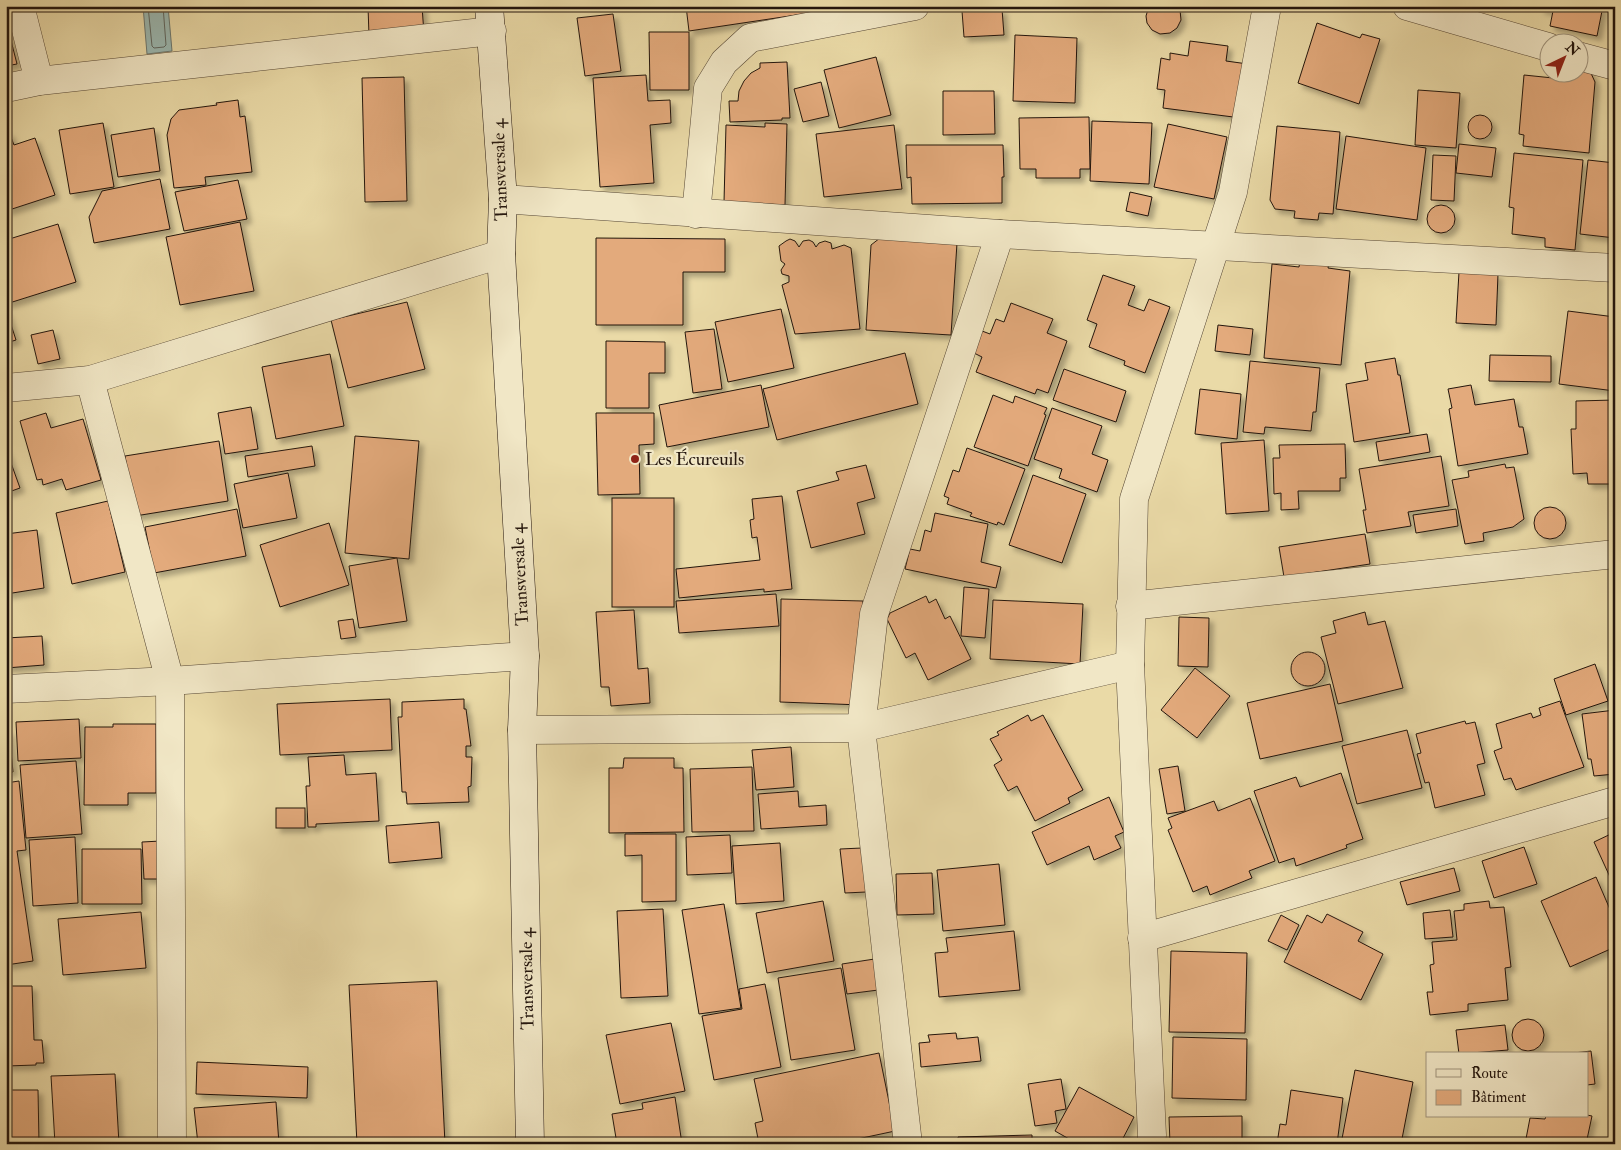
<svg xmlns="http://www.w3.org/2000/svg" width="1621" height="1150" viewBox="0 0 1621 1150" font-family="'IM FELL Double Pica',serif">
<defs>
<filter id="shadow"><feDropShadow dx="4.5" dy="4.5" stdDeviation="2.5" flood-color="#0004"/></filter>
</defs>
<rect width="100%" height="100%" fill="#eadaa7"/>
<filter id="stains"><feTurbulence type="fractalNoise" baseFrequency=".004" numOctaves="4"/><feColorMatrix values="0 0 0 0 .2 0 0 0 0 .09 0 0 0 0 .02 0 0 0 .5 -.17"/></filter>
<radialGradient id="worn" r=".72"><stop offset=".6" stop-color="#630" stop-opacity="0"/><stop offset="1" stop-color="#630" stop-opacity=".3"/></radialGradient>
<polygon fill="#9bb8b1" stroke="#6b776f" points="143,6 168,6 172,51 147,54"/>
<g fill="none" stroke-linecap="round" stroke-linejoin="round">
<polyline stroke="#5f665f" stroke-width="1" points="148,6 152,46 154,48 164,47 166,45 163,6"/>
</g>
<g fill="#e3aa7c" stroke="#23150d" filter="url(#shadow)">
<polygon points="368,6 422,6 424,34 369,36"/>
<polygon points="686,6 809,6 810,13 689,31"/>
<polygon points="1149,6 1177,6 1180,10 1181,20 1177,28 1170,33 1160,34 1152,30 1147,23 1146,16"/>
<polygon points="1541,6 1603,6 1597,36 1550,26 1553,11 1540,9"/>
<polygon points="1002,9 1004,35 964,37 962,11"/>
<polygon points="613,14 621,71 585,76 577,18"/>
<polygon points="6,21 17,64 6,66"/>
<polygon points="1317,23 1360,38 1362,34 1380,39 1359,104 1298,83"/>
<polygon points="649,32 689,32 689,90 650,90"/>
<polygon points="1015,35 1077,38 1075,103 1013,101"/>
<polygon points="1190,41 1228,46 1226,61 1248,64 1241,118 1163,108 1165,90 1157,89 1161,58 1170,60 1170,53 1188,56"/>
<polygon points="876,57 891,115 839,128 824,70"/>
<polygon points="787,62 790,118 782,118 782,120 730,122 729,101 738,101 739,91 744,81 751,73 760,68 760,63"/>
<polygon points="1578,63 1589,69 1595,82 1589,153 1523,146 1524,135 1519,134 1524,75 1553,78 1555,72 1578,72"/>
<polygon points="646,75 648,101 670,100 671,123 650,125 654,183 600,187 593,78"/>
<polygon points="404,77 407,201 365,202 362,78"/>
<polygon points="821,82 829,116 803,122 794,89"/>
<polygon points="1418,90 1460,93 1456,148 1415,145"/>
<polygon points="943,91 994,91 995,134 943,135"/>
<polygon points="238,100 240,117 245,116 252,172 205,177 206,185 174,188 167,135 171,119 179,110 217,105 216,103"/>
<circle cx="1480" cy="127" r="12"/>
<polygon points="1089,117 1090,169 1080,169 1080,178 1036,178 1036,169 1020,169 1019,118"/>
<polygon points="1092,121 1152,123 1149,184 1090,181"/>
<polygon points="103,123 114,187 70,194 59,130"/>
<polygon points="765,123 787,124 785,205 724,202 726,125 765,127"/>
<polygon points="1168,124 1227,137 1214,199 1154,187"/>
<polygon points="894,125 902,189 824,197 816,134"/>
<polygon points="1277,126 1340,132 1333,214 1319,213 1318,220 1294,218 1295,211 1275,209 1270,200"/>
<polygon points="154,128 160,171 118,177 111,135"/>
<polygon points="9,132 14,145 35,138 55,195 6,211 6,133"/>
<polygon points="1346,136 1426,148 1417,220 1336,209"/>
<polygon points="1459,144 1496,148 1492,177 1456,173"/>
<polygon points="906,145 1003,145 1004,177 1002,177 1002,203 912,204 911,177 907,178"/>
<polygon points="1514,153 1583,160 1575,250 1545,247 1545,238 1512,234 1514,208 1509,207"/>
<polygon points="1433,155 1456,156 1454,201 1431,200"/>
<polygon points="1588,160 1615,163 1615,238 1580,234"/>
<polygon points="160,179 170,229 94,243 89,217 102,191"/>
<polygon points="238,180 247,219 184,231 175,192"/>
<polygon points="1130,192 1152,197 1148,216 1126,211"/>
<circle cx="1441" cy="219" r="14"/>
<polygon points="240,222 254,291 180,305 166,237"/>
<polygon points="58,224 76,282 6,304 6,240"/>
<polygon points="596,238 725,239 725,272 683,272 683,325 596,325"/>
<polygon points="880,238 957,243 951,335 866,330 871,245"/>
<polygon points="790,239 795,241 799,247 803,241 809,240 813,242 816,247 819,243 825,241 831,243 832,249 844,245 851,248 860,329 795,334 782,285 789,282 789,276 782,274 781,270 785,264 781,261 779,246 786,241"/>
<polygon points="1300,261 1329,263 1328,268 1350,271 1341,365 1264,358 1272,264 1299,267"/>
<polygon points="1459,272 1498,274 1496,325 1456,323"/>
<polygon points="1103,275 1135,286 1128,305 1144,311 1149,299 1170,307 1145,373 1124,365 1125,361 1089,347 1097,324 1087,320"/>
<polygon points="407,302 425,369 348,388 331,320"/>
<polygon points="1011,303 1053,319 1047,333 1067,341 1048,393 1037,389 1035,394 976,372 982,357 974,353 982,331 990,334 996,319 1004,322"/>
<polygon points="6,309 16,340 6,343"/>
<polygon points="781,309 794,368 728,382 715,322"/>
<polygon points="1568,311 1615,317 1615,391 1559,384"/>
<polygon points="1218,325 1253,329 1250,355 1215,351"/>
<polygon points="714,329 722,389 693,393 685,332"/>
<polygon points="53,330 60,359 38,364 31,335"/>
<polygon points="606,341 665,342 665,373 649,373 649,408 606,408"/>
<polygon points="905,353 918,404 777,440 763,389"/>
<polygon points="330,354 344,426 276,439 262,367"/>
<polygon points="1490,355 1551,356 1551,382 1489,381"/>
<polygon points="1395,358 1398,375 1400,375 1410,433 1354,442 1346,384 1368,380 1365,363"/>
<polygon points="1250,361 1320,368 1316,412 1313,412 1311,431 1265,427 1264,434 1243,432"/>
<polygon points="1064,369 1126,391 1116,422 1053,400"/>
<polygon points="761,385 769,427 667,447 659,405"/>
<polygon points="1471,385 1475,405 1514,399 1519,427 1523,427 1528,454 1458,466 1449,409 1452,408 1448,389"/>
<polygon points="1200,389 1241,394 1237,439 1195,434"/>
<polygon points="993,395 1013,403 1015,396 1047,408 1044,414 1046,415 1028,466 974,447"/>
<polygon points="1615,400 1615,484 1588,484 1587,473 1573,474 1571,429 1576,429 1576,401"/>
<polygon points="251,407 258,449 225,454 218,413"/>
<polygon points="1052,408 1102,426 1092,454 1108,460 1097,492 1059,478 1062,469 1034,459"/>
<polygon points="46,413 51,428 83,419 101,480 66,490 62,479 43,485 42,479 37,480 20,421"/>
<polygon points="596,413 654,413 654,444 639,445 640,494 598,495"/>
<polygon points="1427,434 1430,452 1379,461 1376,442"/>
<polygon points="355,436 419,441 409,559 345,553"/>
<polygon points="1264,440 1269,511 1226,514 1221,443"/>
<polygon points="219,441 228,501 135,516 125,456"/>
<polygon points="1345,444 1346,478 1340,478 1340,491 1298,491 1299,509 1281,510 1281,493 1274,494 1273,458 1280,458 1279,445"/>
<polygon points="312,446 315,466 248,477 245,456"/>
<polygon points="967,448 1025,469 1004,525 998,522 997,525 970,516 972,513 947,504 949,498 944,496 953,470 959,472"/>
<polygon points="6,449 20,488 6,493"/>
<polygon points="1441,456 1449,506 1408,512 1411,526 1367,533 1363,510 1366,510 1359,469"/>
<polygon points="1505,464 1506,468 1514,467 1524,519 1513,527 1483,533 1484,541 1465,544 1452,480 1469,477 1468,471"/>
<polygon points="866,465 875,498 857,503 865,534 811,548 797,491 839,480 836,472"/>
<polygon points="288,473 297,518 243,528 234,484"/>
<polygon points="1033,475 1086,494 1062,563 1009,545"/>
<polygon points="782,496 792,589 764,592 764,589 679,598 676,569 760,560 757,537 752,538 750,520 754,519 752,499"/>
<rect x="612" y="498" width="62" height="109"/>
<polygon points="108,501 125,572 72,584 56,513"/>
<circle cx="1550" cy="523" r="16"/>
<polygon points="237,509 246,556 154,573 145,527"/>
<polygon points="1456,509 1458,526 1416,533 1413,515"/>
<polygon points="935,513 988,524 981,562 1001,567 996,588 905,569 910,549 920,551 925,530 931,532"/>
<polygon points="329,523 349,585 280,607 260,545"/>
<polygon points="37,530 44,588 6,594 6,534"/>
<polygon points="1365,534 1370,564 1284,577 1279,547"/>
<polygon points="397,558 407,621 359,628 349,566"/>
<polygon points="964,587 989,589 985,638 961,636"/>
<polygon points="776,594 779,626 679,633 676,601"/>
<polygon points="926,596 929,603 936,599 945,619 950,616 971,659 928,680 915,653 906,658 887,619 890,613"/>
<polygon points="781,599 863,601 862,705 780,702"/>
<polygon points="993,600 1083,604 1080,664 990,659"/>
<polygon points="634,610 638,669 648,668 650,703 611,706 609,687 601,687 596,612"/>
<polygon points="1365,612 1368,625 1385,621 1403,688 1338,704 1321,637 1336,633 1333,621"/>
<polygon points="1179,617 1209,618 1208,667 1178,666"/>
<polygon points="353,619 356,637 341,639 338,621"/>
<polygon points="42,636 44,665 6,668 6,638"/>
<circle cx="1308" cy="669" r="17"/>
<polygon points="1595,664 1608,701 1566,715 1554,679"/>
<polygon points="1195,668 1230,696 1197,738 1161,710"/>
<polygon points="1330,684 1343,741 1260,759 1247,703"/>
<polygon points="390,699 392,750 280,755 277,704"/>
<polygon points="464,699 464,709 466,709 471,746 466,746 466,757 472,757 471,786 468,787 469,802 407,804 406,792 402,792 398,717 402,717 402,702"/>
<polygon points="1560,701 1584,767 1516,790 1511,778 1504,780 1494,751 1502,748 1496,724 1531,713 1533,718 1541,715 1539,708"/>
<polygon points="1615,710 1615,774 1594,776 1591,759 1588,759 1582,714"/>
<polygon points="1028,715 1031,721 1043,715 1083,790 1068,798 1070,803 1035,821 1017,786 1008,791 994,765 1002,760 990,739 999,735 997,732"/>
<polygon points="79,719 81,758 18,761 16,722"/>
<polygon points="1465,721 1466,724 1475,722 1485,763 1477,765 1485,795 1435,808 1429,782 1425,783 1417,754 1421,753 1416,734"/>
<polygon points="113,724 156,724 156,793 128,793 128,805 84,805 85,727 113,727"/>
<polygon points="1407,730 1422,788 1357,804 1342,746"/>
<polygon points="6,731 9,731 13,772 6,772"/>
<polygon points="791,747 794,787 756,790 752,750"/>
<polygon points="344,755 346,775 376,773 379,821 316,824 316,827 308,827 306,786 310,786 308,757"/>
<polygon points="624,758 674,758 674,768 683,768 684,832 609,833 609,768 623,768"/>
<polygon points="76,761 82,834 26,838 20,765"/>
<polygon points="1178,766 1185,811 1167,814 1159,769"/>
<polygon points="752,767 754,831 692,832 690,769"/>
<polygon points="1341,773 1363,839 1346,845 1347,848 1296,866 1294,858 1279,863 1254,791 1296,777 1300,787"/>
<polygon points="19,781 26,850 17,851 33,961 6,965 6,783"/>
<polygon points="798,791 799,807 826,805 827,825 761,829 758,794"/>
<polygon points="1109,797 1124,832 1115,836 1121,848 1094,860 1089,846 1047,865 1032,832"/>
<polygon points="1250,798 1275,861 1249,871 1252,878 1210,895 1207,886 1193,892 1168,830 1172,828 1168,818 1214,801 1218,811"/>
<rect x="276" y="808" width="29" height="20"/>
<polygon points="439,822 442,858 389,863 386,826"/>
<polygon points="1615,832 1615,888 1594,842"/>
<polygon points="625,834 676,834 676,901 642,902 642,855 625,856"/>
<polygon points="730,835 732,873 687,875 686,837"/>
<polygon points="75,837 78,903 33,906 29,840"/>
<polygon points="161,841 162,879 144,879 142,842"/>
<polygon points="780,843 784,901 736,904 732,846"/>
<polygon points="1524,847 1537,884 1494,898 1482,861"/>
<polygon points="862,848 866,892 845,893 840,849"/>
<polygon points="82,849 141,849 142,904 82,904"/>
<polygon points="999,864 1005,925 943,931 937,870"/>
<polygon points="1454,868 1460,891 1407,905 1400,882"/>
<polygon points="932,873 934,914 897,915 896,874"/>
<polygon points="1596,877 1615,921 1615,947 1570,967 1541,901"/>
<polygon points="823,901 834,961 767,973 756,913"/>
<polygon points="1489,901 1490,908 1504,907 1511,967 1505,968 1508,1000 1468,1004 1468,1011 1430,1015 1427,992 1433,992 1430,965 1434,964 1432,942 1457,940 1454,911 1464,910 1464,904"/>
<polygon points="724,904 741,1008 699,1014 682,910"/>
<polygon points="663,909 668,996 621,998 617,911"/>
<polygon points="1450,910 1453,937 1425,939 1423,913"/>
<polygon points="141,912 146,968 63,975 58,919"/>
<polygon points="1327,914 1363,932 1358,941 1383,954 1361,1000 1284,962 1307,915 1322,923"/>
<polygon points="1281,915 1299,925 1287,950 1268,941"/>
<polygon points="1014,931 1020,990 939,997 935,953 948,952 946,938"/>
<polygon points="1171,951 1247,953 1245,1033 1169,1032"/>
<polygon points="881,958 886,989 847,994 842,964"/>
<polygon points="841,968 855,1050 791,1060 778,978"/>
<polygon points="437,981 445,1144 357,1144 349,985"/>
<polygon points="765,984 781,1067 714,1080 702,1016 742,1009 739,989"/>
<polygon points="6,986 32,986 34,1040 42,1040 44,1063 36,1063 36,1065 6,1066"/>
<circle cx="1528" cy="1035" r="16"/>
<polygon points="671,1023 685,1091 620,1104 606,1035"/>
<polygon points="1505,1025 1508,1050 1459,1054 1456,1030"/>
<polygon points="956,1033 957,1039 978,1037 981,1061 921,1067 919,1043 930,1042 928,1035"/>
<polygon points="1173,1037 1247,1039 1246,1100 1172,1098"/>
<polygon points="1591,1051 1595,1084 1587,1085 1587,1054 1565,1054"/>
<polygon points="879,1053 895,1131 834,1144 759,1144 755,1123 763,1121 754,1079"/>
<polygon points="197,1062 308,1067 307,1098 196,1094"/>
<polygon points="1355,1070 1413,1082 1401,1144 1341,1144"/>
<polygon points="115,1074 119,1144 55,1144 51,1076"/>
<polygon points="1061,1079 1066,1109 1055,1111 1057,1123 1035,1126 1028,1084"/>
<polygon points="1079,1087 1134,1117 1120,1144 1078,1144 1055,1131"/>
<polygon points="6,1090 38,1090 39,1144 6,1144"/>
<polygon points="1291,1090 1343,1098 1337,1144 1277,1144 1280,1124 1286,1125"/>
<polygon points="675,1097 682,1144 617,1144 612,1114 643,1109 642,1103"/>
<polygon points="276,1102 279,1144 198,1144 194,1108"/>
<polygon points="1587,1115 1592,1116 1586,1144 1525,1144 1530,1118 1545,1119 1546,1116 1587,1116"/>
<polygon points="1242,1116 1242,1144 1170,1144 1169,1117"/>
<polygon points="1032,1135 1032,1144 959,1144 958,1137"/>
</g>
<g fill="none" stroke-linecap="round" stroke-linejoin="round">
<defs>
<g id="minor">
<polyline points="20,6 39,81"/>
<polyline points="1407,6 1548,47"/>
<polyline points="1578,56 1615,66"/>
<polyline points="6,88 39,81 492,31"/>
<polyline points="503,199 1000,234 1615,268"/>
<polyline points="696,214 708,88 724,62 750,38 915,6"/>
<polyline points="90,380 170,681 172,1144"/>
<polyline points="6,388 90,380 501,254"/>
<polyline points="1130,606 1615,554"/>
<polyline points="6,689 170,681 525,656"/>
<polyline points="522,730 861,728 1130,665"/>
<polyline points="1142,938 1615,801"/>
<polyline points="908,1144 861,728 874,614 1000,234"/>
<polyline points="1151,1144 1152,1135 1130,665 1134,499 1233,192 1267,6"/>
</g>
<polyline id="secondary" points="489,6 503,199 501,254 525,656 522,730 530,1144"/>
</defs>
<use href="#minor" stroke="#554634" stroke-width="29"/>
<use href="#secondary" stroke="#23150d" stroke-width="29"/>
<use href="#minor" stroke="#f1e7c6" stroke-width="28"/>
<use href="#secondary" stroke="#f1e7c6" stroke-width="28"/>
</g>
<circle fill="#8f2418" stroke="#f1e7c6" stroke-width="2" cx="635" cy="459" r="5"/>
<g text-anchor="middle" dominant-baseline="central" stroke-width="4.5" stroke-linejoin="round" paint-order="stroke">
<g font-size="18" fill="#23150d" stroke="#f1e7c6">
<text transform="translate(500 170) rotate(-92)">Transversale 4</text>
<text transform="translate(520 575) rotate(-93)">Transversale 4</text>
<text transform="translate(527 979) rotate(-91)">Transversale 4</text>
</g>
<g font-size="18" fill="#23150d" stroke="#f1e7c6" text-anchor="start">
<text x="645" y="459">Les Écureuils</text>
</g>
</g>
<rect width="1621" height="1150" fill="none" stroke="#eadaa7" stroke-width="25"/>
<rect x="8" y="8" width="1606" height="1135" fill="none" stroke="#23150d" stroke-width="2.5"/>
<rect x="12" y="12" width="1596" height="1125" fill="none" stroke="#23150d"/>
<rect x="1426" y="1052" width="162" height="65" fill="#f1e7c6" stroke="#9f937c"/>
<rect x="1436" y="1069" width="25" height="8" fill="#f1e7c6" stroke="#9f937c"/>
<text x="1471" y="1078" font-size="15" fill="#23150d">Route</text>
<rect x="1436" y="1090" width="25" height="15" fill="#e3aa7c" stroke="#9f937c"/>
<text x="1471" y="1102" font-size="15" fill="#23150d">Bâtiment</text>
<g transform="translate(1564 58) rotate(43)"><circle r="24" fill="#f1e7c6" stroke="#9f937c"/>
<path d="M0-4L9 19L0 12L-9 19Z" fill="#8f2418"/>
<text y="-8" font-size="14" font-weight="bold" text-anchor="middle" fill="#23150d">N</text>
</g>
<rect width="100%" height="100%" filter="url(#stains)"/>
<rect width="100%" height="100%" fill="url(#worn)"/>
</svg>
